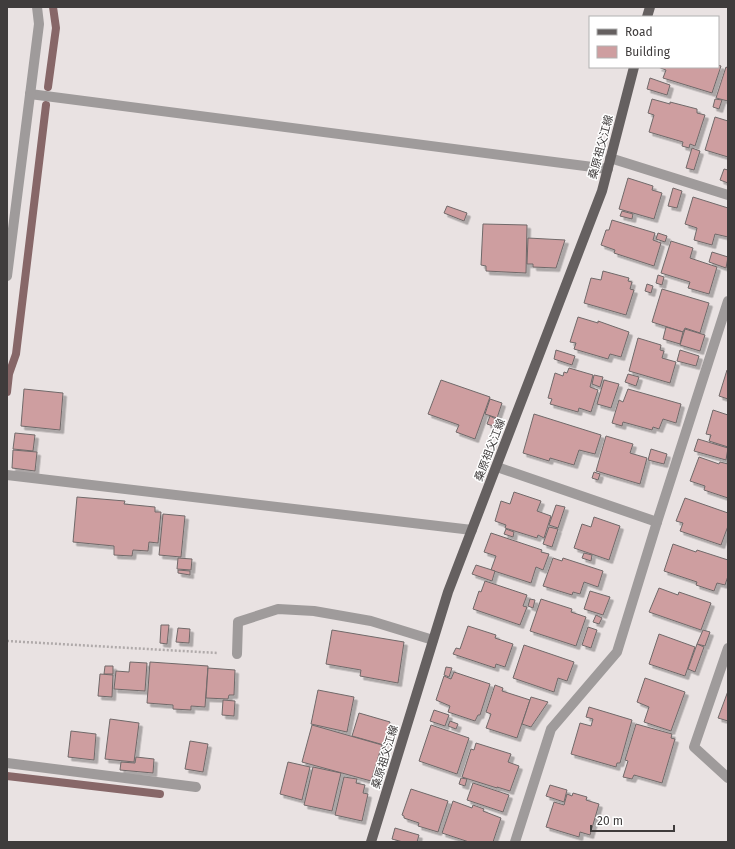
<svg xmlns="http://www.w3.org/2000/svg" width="735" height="849" viewBox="0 0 735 849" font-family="'Fira Sans','Noto Sans JP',sans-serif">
<defs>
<filter id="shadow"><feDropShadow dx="3.5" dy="3.5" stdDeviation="0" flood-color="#0004"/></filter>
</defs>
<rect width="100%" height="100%" fill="#e9e2e2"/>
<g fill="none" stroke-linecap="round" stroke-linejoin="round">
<g stroke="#876768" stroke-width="8">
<polyline points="48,87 56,28 53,7"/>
<polyline points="7,392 9,374 16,354 46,105"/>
<polyline points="7,776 160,794"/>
</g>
</g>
<g fill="#ce9ea0" stroke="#706969" filter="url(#shadow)">
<polygon points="718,65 721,66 712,93 663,78 666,70 658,67 718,67"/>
<polygon points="726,67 728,68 728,101 716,98"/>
<polygon points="650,78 670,85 667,95 647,89"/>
<polygon points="652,99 670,104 670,102 697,109 697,113 705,115 695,146 690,144 689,148 682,146 683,142 649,132 654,115 648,113"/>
<polygon points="715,99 722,100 719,109 713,107"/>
<polygon points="715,117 728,121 728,157 705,150"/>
<polygon points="692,148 700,151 694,170 686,168"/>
<polygon points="724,169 728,170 728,183 720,180"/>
<polygon points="628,178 653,186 652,190 662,193 654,219 619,209"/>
<polygon points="673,188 682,191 677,208 668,206"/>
<polygon points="693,197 728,208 728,237 715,234 712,245 694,240 697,228 685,224"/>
<polygon points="447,206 467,213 464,221 444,213"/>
<polygon points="622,211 633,214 632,219 620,216"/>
<polygon points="612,220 655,233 653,240 661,243 654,266 614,253 615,250 601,245 606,230 609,230"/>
<polygon points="483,224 527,225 526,273 486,271 486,266 481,265"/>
<polygon points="658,233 667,236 665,242 656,239"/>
<polygon points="528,238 565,240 556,268 533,267 533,264 527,264"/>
<polygon points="671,241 693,248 690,258 717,267 709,294 688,288 690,282 661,273"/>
<polygon points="712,252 728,257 726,268 709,262"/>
<polygon points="603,271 629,278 628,281 632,282 630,289 634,290 626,315 584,303 591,278 601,280"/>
<polygon points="658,275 664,277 662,285 656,283"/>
<polygon points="647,284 653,286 651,293 645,291"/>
<polygon points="662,289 709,303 700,333 685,328 683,332 652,322"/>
<polygon points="578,317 598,323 598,321 629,332 621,357 610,354 608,359 574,349 576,343 570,342"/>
<polygon points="666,327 683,332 680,344 663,339"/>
<polygon points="685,329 705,335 700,351 680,345"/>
<polygon points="638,338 661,345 660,350 664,351 662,358 676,362 670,383 629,371"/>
<polygon points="556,350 575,356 572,365 554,359"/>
<polygon points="680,350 699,356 696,366 677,361"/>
<polygon points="569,368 593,375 590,387 598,390 591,412 579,408 578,412 550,404 552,399 548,398 555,373 563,376 564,372 567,373"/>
<polygon points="727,370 728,370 728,399 719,396"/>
<polygon points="628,374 639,377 636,386 625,382"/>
<polygon points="594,375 603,377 600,387 592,384"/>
<polygon points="441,380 490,397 475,439 456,432 459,425 428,414"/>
<polygon points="604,380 619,384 611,408 597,404"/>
<polygon points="24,389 63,393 60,430 21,426"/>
<polygon points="628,389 681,404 676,423 663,419 659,429 653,427 652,430 623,422 622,426 612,423 619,400 623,402"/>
<polygon points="490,399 502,403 497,418 485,414"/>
<polygon points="713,410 728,415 728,447 709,441 711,435 706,434"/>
<polygon points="534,414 601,435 595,454 579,450 574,465 550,458 549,461 523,453"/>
<polygon points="490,416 496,419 493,426 487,424"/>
<polygon points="15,433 35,435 33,451 13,449"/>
<polygon points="606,436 633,444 630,453 647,458 640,484 596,471"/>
<polygon points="698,439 728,448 726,460 694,451"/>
<polygon points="651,449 667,454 664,464 648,460"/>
<polygon points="13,450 37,452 35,471 12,468"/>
<polygon points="699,457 719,464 720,462 728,464 728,498 704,490 705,486 690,481"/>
<polygon points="594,472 600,474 598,480 592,478"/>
<polygon points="514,492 541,501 537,511 551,516 544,538 538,535 537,538 505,528 506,525 495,521 501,501 510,504"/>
<polygon points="77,497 125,501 124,504 155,507 155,512 161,512 158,543 149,542 148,551 133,550 132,556 114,555 114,546 73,542"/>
<polygon points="685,498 728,513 728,526 721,545 680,531 683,523 676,521"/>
<polygon points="556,505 565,507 558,528 549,525"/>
<polygon points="163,514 185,516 181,557 159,555"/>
<polygon points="594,517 620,526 609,560 574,548 582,524 591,527"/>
<polygon points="549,527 558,529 552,547 543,544"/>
<polygon points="506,529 514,532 513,537 504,534"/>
<polygon points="491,533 542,550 541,552 549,554 543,570 536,567 531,583 491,570 496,556 484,552"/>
<polygon points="673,544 696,552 697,550 728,560 728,576 725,585 717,583 714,591 696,585 697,582 664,571"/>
<polygon points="584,553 592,555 591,561 582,558"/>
<polygon points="178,558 192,559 191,570 177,569"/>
<polygon points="553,558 562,561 563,558 603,571 598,587 584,582 580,594 573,592 572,595 543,586"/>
<polygon points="476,565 495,571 492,581 472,574"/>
<polygon points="178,570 190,571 190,575 178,573"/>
<polygon points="485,581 527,595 523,606 527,607 520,625 473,609 479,591 481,592"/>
<polygon points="659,588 678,595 679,592 711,603 701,630 649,612"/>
<polygon points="590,591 610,597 603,615 584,609"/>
<polygon points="530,599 535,600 533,608 528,606"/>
<polygon points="541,599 572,609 571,612 586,617 576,646 530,631"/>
<polygon points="596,615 602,618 599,624 593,622"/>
<polygon points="161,625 169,625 167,644 160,643"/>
<polygon points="468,626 496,635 495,638 513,644 505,667 496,664 495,668 453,654 456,648 460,649"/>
<polygon points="588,627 597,630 591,648 582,645"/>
<polygon points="178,628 190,629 189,643 176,642"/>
<polygon points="332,630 404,642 398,683 360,676 361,670 326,664"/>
<polygon points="703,630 710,632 705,646 697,644"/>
<polygon points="659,634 695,647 685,676 649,664"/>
<polygon points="697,644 704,647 695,672 688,669"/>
<polygon points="524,645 574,662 567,681 558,678 554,692 513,678"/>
<polygon points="130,662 147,663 145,691 114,689 116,671 129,672"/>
<polygon points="150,662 208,666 205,707 191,706 191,710 173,709 173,705 147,703"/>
<polygon points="105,666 113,666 113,674 104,674"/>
<polygon points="446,667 452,668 449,677 444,675"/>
<polygon points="208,668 235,670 234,695 229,695 228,699 206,698"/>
<polygon points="454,672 490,684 480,715 478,715 475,721 448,712 450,706 436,700 444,676 451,679"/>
<polygon points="100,674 113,675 112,697 98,696"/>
<polygon points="645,678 685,692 671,731 644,722 649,707 637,702"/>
<polygon points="495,685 503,688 502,691 530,700 517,738 486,728 491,714 486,712"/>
<polygon points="318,690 354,697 347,732 311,724"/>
<polygon points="728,691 728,721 718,718"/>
<polygon points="531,697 548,702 531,727 522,724"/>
<polygon points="223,700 235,701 234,716 222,715"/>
<polygon points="589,707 632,720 620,763 617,763 616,767 571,754 580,723 591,726 593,719 586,717"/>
<polygon points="434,710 449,715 445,726 430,721"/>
<polygon points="359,713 390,722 384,745 352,736"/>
<polygon points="110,719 139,723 134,762 105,759"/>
<polygon points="450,721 458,724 456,729 448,726"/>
<polygon points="636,724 672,734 671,738 675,739 662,783 634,775 632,779 623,777 628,761 625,760"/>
<polygon points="312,725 382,745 371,781 302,762"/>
<polygon points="431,725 469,738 457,774 419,761"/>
<polygon points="71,731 96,734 94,760 68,757"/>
<polygon points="190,741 208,744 203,772 185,769"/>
<polygon points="476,743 511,754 508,762 519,766 510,791 497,787 497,788 462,777 471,749 474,750"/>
<polygon points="136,757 154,759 153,773 120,770 121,762 135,763"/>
<polygon points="288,762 310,767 302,800 280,794"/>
<polygon points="313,767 341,773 332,811 304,805"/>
<polygon points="344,777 357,779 356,783 365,785 363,793 368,794 362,821 335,815"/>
<polygon points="461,778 467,779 465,786 459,784"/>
<polygon points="473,783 509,795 503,812 467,800"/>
<polygon points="550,785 567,790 564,802 546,796"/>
<polygon points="411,789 448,801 438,832 418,826 419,823 404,818 404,816 402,815"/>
<polygon points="573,793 587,797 586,800 599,804 590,835 580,832 579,837 546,827 554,802 564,805 567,794 572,796"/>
<polygon points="453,801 472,808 473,805 484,809 483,811 501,818 493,842 469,842 442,833"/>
<polygon points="395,828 419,835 417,842 403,842 392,839"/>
</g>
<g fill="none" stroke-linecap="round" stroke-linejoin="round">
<polyline stroke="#b0aaaa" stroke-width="2.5" stroke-dasharray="2 2" stroke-linecap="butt" points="7,641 218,653"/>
<g stroke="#9f9b9b" stroke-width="10">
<polyline points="30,94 608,169"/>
<polyline points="610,158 728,195"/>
<polyline points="7,276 39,24 37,7"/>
<polyline points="497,467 657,522"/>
<polyline points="7,475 472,530"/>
<polyline points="728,648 694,747 728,778"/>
<polyline points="237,654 238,622 278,609 314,611 371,621 433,640"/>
<polyline points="7,763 196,787"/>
<polyline points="515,842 551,729 617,652 657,522 728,301"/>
</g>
<g stroke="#656060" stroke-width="10">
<polyline points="647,17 650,7"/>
<polyline points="371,842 448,592 602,191 634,67"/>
</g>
</g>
<g text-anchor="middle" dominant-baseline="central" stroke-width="3" stroke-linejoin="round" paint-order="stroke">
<g font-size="11" fill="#3f3c3c" stroke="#fff">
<text transform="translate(601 147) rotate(-75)">桑原祖父江線</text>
<text transform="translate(490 450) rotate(-69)">桑原祖父江線</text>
<text transform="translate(385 757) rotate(-73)">桑原祖父江線</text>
</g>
</g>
<rect width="735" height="849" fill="none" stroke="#3f3c3c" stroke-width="16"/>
<rect x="589" y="16" width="130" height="52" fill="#ffffff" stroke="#b2b1b1"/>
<rect x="597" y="29" width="20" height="6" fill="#656060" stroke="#b2b1b1"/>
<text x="625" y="36" font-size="12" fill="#3f3c3c">Road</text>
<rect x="597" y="46" width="20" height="12" fill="#ce9ea0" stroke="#b2b1b1"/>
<text x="625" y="56" font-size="12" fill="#3f3c3c">Building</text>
<path d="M591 825v6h83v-6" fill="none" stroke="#3f3c3c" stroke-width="2"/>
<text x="597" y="825" font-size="12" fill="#3f3c3c" stroke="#ffffff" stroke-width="3" paint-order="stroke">20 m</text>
</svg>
